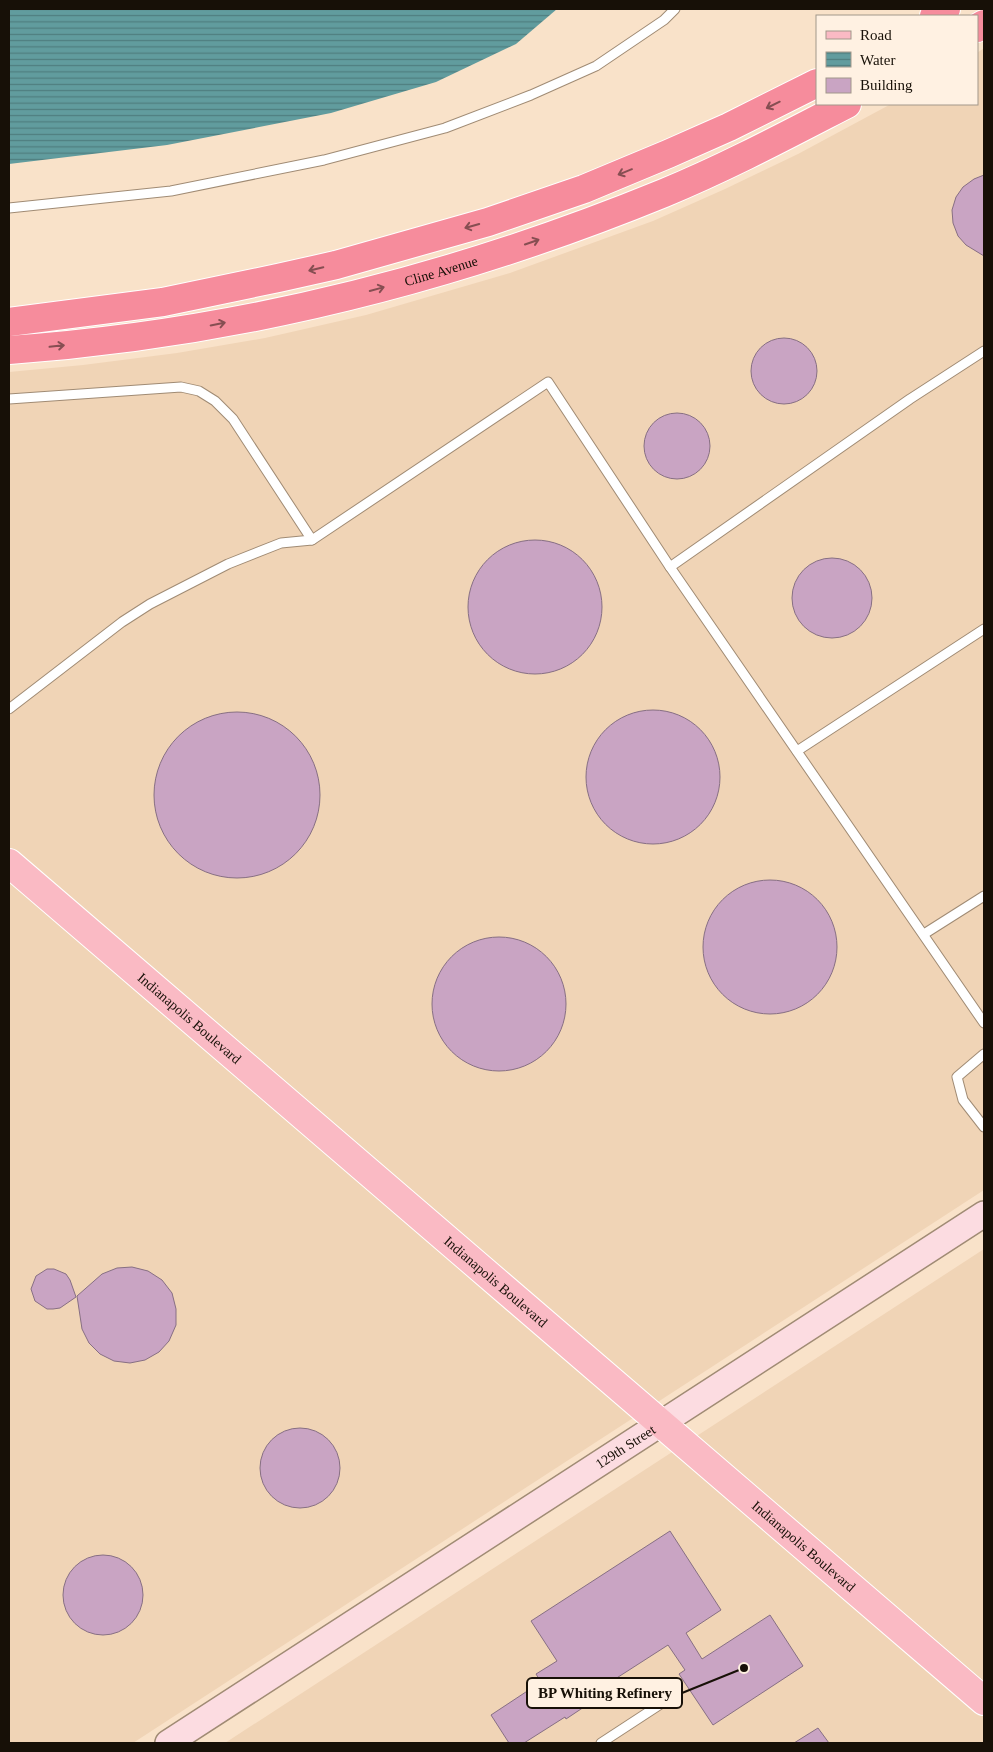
<svg xmlns="http://www.w3.org/2000/svg" width="993" height="1752" viewBox="0 0 993 1752" font-family="'Times New Roman',serif">
<defs>
<pattern id="water-rules" width="6" height="5" patternUnits="userSpaceOnUse" patternTransform="scale(1.25)"><rect width="6" height="5" fill="#619c9e"/><path d="M0 2.5h6" fill="none" stroke="#4f7e7f"/></pattern>
</defs>
<rect width="100%" height="100%" fill="#f9e2c9"/>
<g fill="#f0d4b6">
<polygon points="984,48 984,1190 133,1743 9,1743 9,372 83,365 177,353 265,338 366,315 510,273 653,221 725,189 798,154 891,104 977,104 977,53"/>
<polygon points="984,1249 984,1743 225,1743"/>
</g>
<polygon fill="url(#water-rules)" points="9,9 557,9 516,44 436,82 331,113 167,145 9,164"/>
<g fill="#c9a4c3" stroke="#876f83">
<polygon points="984,175 984,256 966,245 958,236 953,223 952,210 956,197 963,187 974,179"/>
<circle cx="784" cy="371" r="33"/>
<circle cx="677" cy="446" r="33"/>
<circle cx="535" cy="607" r="67"/>
<circle cx="832" cy="598" r="40"/>
<circle cx="653" cy="777" r="67"/>
<circle cx="237" cy="795" r="83"/>
<circle cx="770" cy="947" r="67"/>
<circle cx="499" cy="1004" r="67"/>
<polygon points="132,1267 148,1271 162,1280 172,1293 176,1309 176,1325 169,1341 159,1352 145,1360 130,1363 114,1361 100,1354 89,1343 82,1329 77,1296 102,1274 117,1268"/>
<polygon points="47,1269 54,1269 66,1274 70,1280 76,1297 60,1308 53,1309 47,1309 35,1301 31,1289 36,1276"/>
<circle cx="300" cy="1468" r="40"/>
<polygon points="670,1531 721,1610 686,1633 702,1659 770,1615 803,1666 713,1725 679,1674 685,1670 668,1645 584,1699 587,1705 566,1719 565,1717 524,1743 509,1743 491,1715 541,1682 536,1674 557,1661 531,1621"/>
<circle cx="103" cy="1595" r="40"/>
<polygon points="818,1728 829,1743 794,1743"/>
</g>
<g fill="none" stroke-linecap="round" stroke-linejoin="round">
<defs>
<g id="service">
<polyline points="9,208 171,191 324,160 445,128 531,95 596,66 664,20 675,9"/>
<polyline points="984,351 910,399 670,567 984,1023"/>
<polyline points="9,399 181,387 199,391 215,401 233,419 312,540 548,382 670,567"/>
<polyline points="9,709 122,622 150,604 228,564 281,543 312,540"/>
<polyline points="797,751 984,629"/>
<polyline points="924,934 984,896"/>
<polyline points="984,1054 957,1077 963,1100 984,1127"/>
<polyline points="601,1743 676,1694"/>
</g>
<g id="secondary">
<path id="s1" d="M 168,1743 L 984,1214"/>
</g>
<g id="primary">
<path id="s2" d="M 9,863 L 984,1701"/>
</g>
<g id="motorway">
<polyline points="934,16 946,9"/>
<polyline points="977,28 984,24"/>
<polyline points="9,322 163,302 278,278 336,265 488,222 584,189 668,154 729,127 817,83"/>
<path id="s3" d="M 9,350 C 234,334 456,278 664,193 C 727,167 787,135 847,104"/>
</g>
</defs>
<use href="#service" stroke="#a08b74" stroke-width="11"/>
<use href="#secondary" stroke="#a08b74" stroke-width="28"/>
<use href="#primary" stroke="#fff" stroke-width="30"/>
<use href="#motorway" stroke="#fff" stroke-width="30"/>
<use href="#service" stroke="#fff" stroke-width="9"/>
<use href="#secondary" stroke="#fcdce1" stroke-width="25"/>
<use href="#primary" stroke="#fabac4" stroke-width="28"/>
<use href="#motorway" stroke="#f68c9c" stroke-width="28"/>
</g>
<defs><path id="oneway-shaft" d="M-6 0H5M1.5-3L5.5 0L1.5 3" fill="none" stroke-width="1.6" stroke-linecap="round" stroke-linejoin="round" transform="scale(1.25)"/></defs>
<g stroke="#864e52">
<use href="#oneway-shaft" transform="translate(773 105) rotate(154)"/>
<use href="#oneway-shaft" transform="translate(625 172) rotate(158)"/>
<use href="#oneway-shaft" transform="translate(472 226) rotate(164)"/>
<use href="#oneway-shaft" transform="translate(532 242) rotate(-19)"/>
<use href="#oneway-shaft" transform="translate(316 269) rotate(167)"/>
<use href="#oneway-shaft" transform="translate(377 289) rotate(-15)"/>
<use href="#oneway-shaft" transform="translate(218 324) rotate(-11)"/>
<use href="#oneway-shaft" transform="translate(57 346) rotate(-6)"/>
</g>
<g text-anchor="middle" dominant-baseline="central" stroke-width="4.5" stroke-linejoin="round" paint-order="stroke">
<g font-size="14" fill="#171007" stroke="#fff1e2">
<text stroke="none"><textPath href="#s3" startOffset="440">Cline Avenue</textPath></text>
<text stroke="none"><textPath href="#s2" startOffset="238">Indianapolis Boulevard</textPath></text>
<text stroke="none"><textPath href="#s2" startOffset="642">Indianapolis Boulevard</textPath></text>
<text stroke="none"><textPath href="#s1" startOffset="545">129th Street</textPath></text>
<text stroke="none"><textPath href="#s2" startOffset="1048">Indianapolis Boulevard</textPath></text>
</g>
</g>
<path fill="none" stroke="#171007" stroke-width="2" d="M744 1668L682 1693"/>
<circle fill="#171007" stroke="#fff1e2" stroke-width="2" cx="744" cy="1668" r="5"/>
<rect fill="#fff1e2" stroke="#171007" stroke-width="2" x="527" y="1678" width="155" height="30" rx="5"/>
<g font-size="15" text-anchor="middle" font-weight="bold" fill="#171007">
<text x="605" y="1698">BP Whiting Refinery</text>
</g>
<rect width="993" height="1752" fill="none" stroke="#171007" stroke-width="20"/>
<rect x="816" y="15" width="162" height="90" fill="#fff1e2" stroke="#a2978a"/>
<rect x="826" y="31" width="25" height="8" fill="#fabac4" stroke="#a2978a"/>
<text x="860" y="40" font-size="15" fill="#171007">Road</text>
<rect x="826" y="52" width="25" height="15" fill="url(#water-rules)" stroke="#a2978a"/>
<text x="860" y="65" font-size="15" fill="#171007">Water</text>
<rect x="826" y="78" width="25" height="15" fill="#c9a4c3" stroke="#a2978a"/>
<text x="860" y="90" font-size="15" fill="#171007">Building</text>
</svg>
